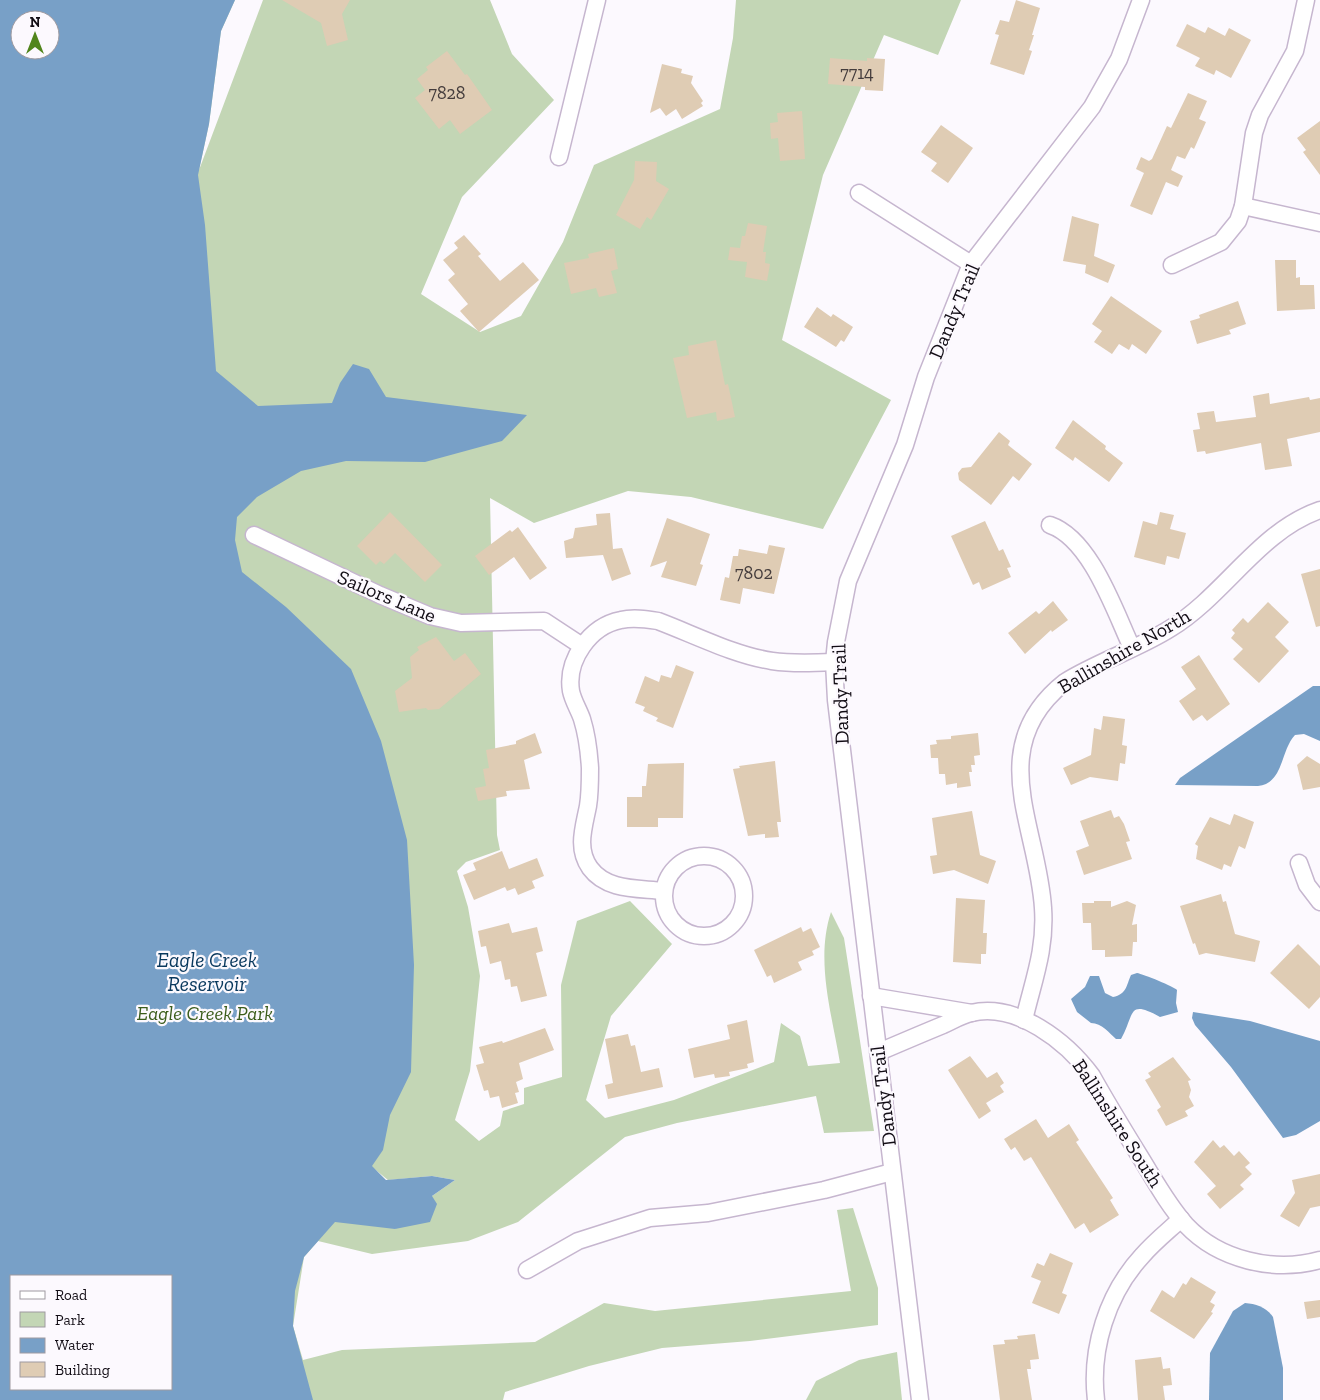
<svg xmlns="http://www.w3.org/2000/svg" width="1320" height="1400" viewBox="0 0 1320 1400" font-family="'Zilla Slab',serif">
<rect width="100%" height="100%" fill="#fcf9fe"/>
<g fill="#c3d6b5" fill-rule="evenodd">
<path d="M 0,0 L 235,0 L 221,31 L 209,124 L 199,170 L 263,0 L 490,0 L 512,54 L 554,100 L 462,197 L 421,294 L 480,332 L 521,316 L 563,242 L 594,165 L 720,109 L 733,38 L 736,0 L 961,0 L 938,55 L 884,35 L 823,175 L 782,340 L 891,400 L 823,529 L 691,497 L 628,491 L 534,523 L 490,498 L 497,835 L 500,850 L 466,862 L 457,871 L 468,907 L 480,976 L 470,1071 L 455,1120 L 479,1141 L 500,1126 L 503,1111 L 524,1104 L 524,1088 L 562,1077 L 561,985 L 577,921 L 630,901 L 672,944 L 611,1016 L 586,1100 L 605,1118 L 674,1100 L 774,1062 L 781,1023 L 800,1036 L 808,1066 L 840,1063 C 832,1014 815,961 831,912 L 844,938 L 874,1131 L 824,1133 L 816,1096 L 677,1123 L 625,1137 L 518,1222 L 468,1241 L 372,1254 L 318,1241 L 304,1257 L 293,1326 L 303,1360 L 342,1350 L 535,1342 L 604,1303 L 655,1311 L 851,1291 L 837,1210 L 853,1208 L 878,1288 L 878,1325 L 750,1341 L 662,1348 L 589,1366 L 505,1392 L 503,1400 L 0,1400 ZM 20,20 L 50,20 L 50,50 L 20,50 ZM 372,1167 L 388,1180 L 432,1176 L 455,1180 L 432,1196 L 395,1229 ZM 11,1276 L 171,1276 L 171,1389 L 11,1389 Z"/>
<polygon points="897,1352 902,1400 806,1400 816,1381 859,1360"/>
</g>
<g fill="#78a0c7" fill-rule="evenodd">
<path d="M 0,0 L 235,0 L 221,31 L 209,124 L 198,175 L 205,225 L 216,371 L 258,406 L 332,403 L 340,383 L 353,364 L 369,369 L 386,397 L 527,415 L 502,441 L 425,462 L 346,461 L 301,471 L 257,497 L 237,517 L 235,540 L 242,572 L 286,607 L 351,669 L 381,741 L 407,840 L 414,965 L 411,1072 L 390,1115 L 383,1150 L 372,1166 L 386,1180 L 432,1176 L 455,1180 L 432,1196 L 437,1204 L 430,1222 L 395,1229 L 335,1222 L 304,1257 L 295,1291 L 293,1326 L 313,1400 L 0,1400 ZM 20,20 L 50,20 L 50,50 L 20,50 ZM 171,1276 L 171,1389 L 11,1389 L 11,1276 Z"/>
<path d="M 1313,686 L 1320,686 L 1320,741 L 1304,734 L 1295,735 C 1280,751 1284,783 1258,786 L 1175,785 L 1180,778 Z"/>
<path d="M 1137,973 C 1143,974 1175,987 1177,990 L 1176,1003 L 1178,1012 L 1160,1017 C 1127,999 1135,1014 1121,1039 L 1116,1039 C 1109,1033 1102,1023 1091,1023 L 1077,1012 L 1071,999 L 1085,987 L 1090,976 L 1099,976 L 1105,993 L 1113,997 C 1127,994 1126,986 1131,975 Z"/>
<polygon points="1193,1012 1250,1021 1320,1041 1320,1121 1296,1135 1283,1138 1231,1067 1195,1025 1192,1018"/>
<path d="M 1245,1303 C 1256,1304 1266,1307 1273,1317 L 1283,1368 L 1283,1400 L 1209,1400 L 1210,1353 L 1233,1311 Z"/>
</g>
<g fill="#dfccb4">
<polygon points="282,0 350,0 342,14 348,40 327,46 321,23"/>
<polygon points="1016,0 1040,8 1032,35 1034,35 1029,50 1032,51 1024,75 990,64 999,35 995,34 1000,20 1009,22"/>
<polygon points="1187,24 1205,33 1208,27 1225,36 1229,28 1251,40 1231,78 1216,70 1214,75 1195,66 1200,58 1176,46"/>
<polygon points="447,51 465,75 467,74 492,110 460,134 450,120 439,129 415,98 425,90 417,79 428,70 426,67"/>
<polygon points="830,58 867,61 867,58 885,59 883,91 865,90 865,87 828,84"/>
<polygon points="662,64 682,69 681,73 693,76 691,83 703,101 701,103 703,106 682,119 676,109 666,116 660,108 650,113"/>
<polygon points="1188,93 1207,101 1199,119 1206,122 1194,149 1191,147 1185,159 1177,156 1171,170 1183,176 1178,187 1166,182 1152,215 1130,206 1144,173 1136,169 1141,157 1149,161 1152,159 1167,126 1171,128"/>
<polygon points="802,111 805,159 780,161 778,138 771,139 770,123 778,122 777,113"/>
<polygon points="1320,121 1320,175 1303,152 1306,150 1297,138"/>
<polygon points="941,125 973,148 948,183 931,171 937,163 921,152"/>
<polygon points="635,161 657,162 656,181 669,189 651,220 647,217 640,229 616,215 634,180"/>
<polygon points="1072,216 1099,224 1094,256 1115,265 1108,283 1085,273 1086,265 1063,261"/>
<polygon points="748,223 767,226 763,252 766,252 765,263 770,264 767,281 745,277 747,262 728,260 730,247 740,248 742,236 745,236"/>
<polygon points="464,235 481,254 478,256 500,281 523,262 539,280 479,332 460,311 468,304 448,280 455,274 443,260 458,248 454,243"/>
<polygon points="614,248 618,269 611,271 617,293 599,297 596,288 571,294 564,263 589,258 588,254"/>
<polygon points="1275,260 1296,260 1296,278 1300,277 1300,285 1314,285 1315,309 1277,311"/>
<polygon points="1111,296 1162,331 1146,354 1132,344 1129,350 1119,344 1112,354 1094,342 1102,331 1092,324"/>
<polygon points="1238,301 1246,324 1229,330 1231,334 1197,344 1190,321 1200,318 1199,315"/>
<polygon points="817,307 831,317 833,314 853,327 844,342 841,340 836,347 804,327"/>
<polygon points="716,340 725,385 728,384 735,417 717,421 716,412 687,418 673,358 689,355 688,346"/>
<polygon points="1269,393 1270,404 1309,397 1310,400 1320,398 1320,432 1287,439 1292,466 1265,470 1261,443 1206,454 1205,451 1197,452 1193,430 1200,429 1197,413 1214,411 1216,422 1256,417 1253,396"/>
<polygon points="1073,420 1106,446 1105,449 1123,463 1109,482 1075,457 1073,461 1055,448"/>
<polygon points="999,432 1010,441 1008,445 1032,464 1019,481 1013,476 991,505 959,480 958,473 962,468 971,467"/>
<polygon points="390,512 442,565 425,582 395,553 384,564 380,561 376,565 357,546"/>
<polygon points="1160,512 1174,515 1170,529 1186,533 1179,559 1167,556 1165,565 1134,557 1143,521 1157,525"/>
<polygon points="610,513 613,549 622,548 631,574 612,581 603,555 566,558 564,541 573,538 575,528 597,525 596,514"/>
<polygon points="667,518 710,534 700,564 703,565 696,586 661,577 667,561 650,567"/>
<polygon points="985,521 999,551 1003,549 1011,567 1007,568 1011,577 982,590 979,582 973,585 951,536"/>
<polygon points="518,527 547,568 530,580 514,557 489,575 475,556 510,530 512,532"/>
<polygon points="769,545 785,548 774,594 743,588 740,604 720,600 725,577 729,578 733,556 738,556 739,549 767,554"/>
<polygon points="1320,569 1320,626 1316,627 1301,574"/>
<polygon points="1053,601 1068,620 1052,632 1051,630 1025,654 1008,633 1036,611 1039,614"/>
<polygon points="1268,602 1289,622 1275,637 1289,651 1259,683 1233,659 1243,649 1231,638 1235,633 1232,630 1243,618 1248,623"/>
<polygon points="436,637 454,661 465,653 481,674 439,709 428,710 426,708 399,712 395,691 412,678 410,657 419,650 417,647"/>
<polygon points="1199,655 1230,704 1207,721 1202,715 1193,721 1179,701 1196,689 1181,667"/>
<polygon points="676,665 694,672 673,728 656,721 658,718 643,711 645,707 635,703 645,676 659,682 661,675 671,678"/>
<polygon points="1103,716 1125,719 1122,745 1127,746 1125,764 1120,763 1118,781 1090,777 1071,785 1063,768 1091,755 1094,728 1101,730"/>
<polygon points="535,733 542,753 524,760 530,789 506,791 507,796 478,801 475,788 486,786 483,769 489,768 486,750 516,744 516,741"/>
<polygon points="978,733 980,755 974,756 975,765 971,765 972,772 969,772 971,786 957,788 957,783 946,785 945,774 939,774 938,758 931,758 930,745 937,744 936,740 951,739 951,736"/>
<polygon points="1307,756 1320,764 1320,787 1303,790 1297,765"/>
<polygon points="775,761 781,822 777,822 779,837 765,838 765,834 748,836 733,769 740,768 739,766"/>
<polygon points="684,763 683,818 658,818 658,827 627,827 627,797 642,797 642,786 646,786 648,764"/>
<polygon points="1111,810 1114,818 1119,816 1124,824 1130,841 1126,842 1132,859 1084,875 1076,851 1089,846 1080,821"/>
<polygon points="972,811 980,855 996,861 988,884 954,870 933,874 930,856 937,855 932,818"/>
<polygon points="1234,814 1254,822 1245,849 1239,846 1231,867 1224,864 1222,870 1196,859 1198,846 1195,844 1210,817 1230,825"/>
<polygon points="502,851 509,869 537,858 544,876 532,881 535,888 518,895 515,888 507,891 505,887 474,900 463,875 476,870 473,863"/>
<polygon points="1221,894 1223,902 1226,901 1235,934 1260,941 1255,962 1206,953 1199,955 1195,943 1193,944 1180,906"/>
<polygon points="956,898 985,900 983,933 987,933 986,954 981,954 981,964 953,962"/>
<polygon points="1094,901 1111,901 1111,907 1127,901 1136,905 1132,925 1137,924 1137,942 1133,942 1132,956 1105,957 1105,950 1092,950 1091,923 1083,923 1082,903 1094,903"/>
<polygon points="509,923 512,933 537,927 543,951 536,953 547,996 521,1002 517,986 511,987 510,979 505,980 501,961 490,964 486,946 481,947 478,931"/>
<polygon points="801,927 803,932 811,928 820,947 812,951 814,955 798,962 802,970 774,983 771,975 767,977 754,950"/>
<polygon points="1298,944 1320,966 1320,997 1309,1009 1270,973"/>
<polygon points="747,1020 754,1062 747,1064 748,1068 729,1072 730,1076 715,1078 714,1074 694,1078 688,1049 730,1039 727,1025"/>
<polygon points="545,1028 554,1050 519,1063 523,1079 516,1082 519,1092 515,1093 518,1103 502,1108 499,1096 490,1098 488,1090 484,1091 476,1065 484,1063 479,1047 502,1041 503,1043"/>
<polygon points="628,1034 631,1046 635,1045 641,1072 659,1068 663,1087 608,1099 605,1085 613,1083 605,1039"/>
<polygon points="970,1056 987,1078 997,1072 1004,1083 1000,1086 1004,1092 986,1103 991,1111 979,1119 948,1070"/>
<polygon points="1173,1057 1191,1080 1188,1081 1191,1090 1189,1097 1194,1106 1185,1111 1188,1116 1166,1126 1157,1110 1161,1107 1145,1080 1151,1077 1148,1073"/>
<polygon points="1036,1119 1048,1138 1069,1124 1079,1140 1076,1142 1113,1198 1110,1200 1119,1215 1090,1233 1084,1223 1075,1229 1031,1157 1024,1161 1015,1147 1011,1150 1004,1139"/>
<polygon points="1213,1140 1220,1148 1224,1145 1234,1156 1239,1151 1250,1163 1245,1167 1252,1174 1240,1185 1244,1189 1220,1209 1207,1194 1216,1186 1194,1162"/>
<polygon points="1320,1174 1320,1206 1310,1208 1299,1227 1280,1216 1295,1193 1292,1180"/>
<polygon points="1050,1253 1073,1263 1062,1293 1067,1295 1059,1314 1032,1303 1041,1281 1031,1277 1037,1263 1044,1266"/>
<polygon points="1191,1277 1216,1292 1210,1302 1215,1305 1211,1312 1213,1313 1194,1339 1150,1311 1162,1290 1174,1298 1183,1283 1186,1285"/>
<polygon points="1320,1300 1320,1317 1307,1319 1304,1302"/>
<polygon points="1035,1334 1039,1359 1030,1360 1031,1369 1027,1369 1032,1400 1000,1400 993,1345 1005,1344 1004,1340 1018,1339 1017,1336"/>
<polygon points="1161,1357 1163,1369 1170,1368 1172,1385 1163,1386 1165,1400 1138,1400 1135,1360"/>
</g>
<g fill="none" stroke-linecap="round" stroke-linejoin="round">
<defs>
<g id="minor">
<polyline points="559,157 597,0"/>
<polyline points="859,193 971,264"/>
<polyline points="1243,206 1320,223"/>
<polyline points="1172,265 1221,242 1238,221 1243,206 1254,133 1260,115 1295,51 1306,0"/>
<path d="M 1050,525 C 1091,539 1115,612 1132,648"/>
<polyline points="254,535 380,595 430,616 461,623 544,621 582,646"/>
<circle cx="704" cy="896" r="40"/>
<polyline points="1299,863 1307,885 1320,902"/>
<path d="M 663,891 C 638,888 607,891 590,868 C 576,848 584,827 588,806 C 590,794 590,780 590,768 C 589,752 587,735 582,719 C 579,710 573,701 571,691 C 566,660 590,626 621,620 C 633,617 646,619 658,621 C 695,635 734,655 772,661 C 793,664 813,663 834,662"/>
<polyline points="871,996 972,1013"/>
<path d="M 1024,1020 C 1033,981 1046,950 1043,908 C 1038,826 983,747 1065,682 C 1099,661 1138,649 1171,628 C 1225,595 1259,531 1320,510"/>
<path d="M 879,1052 C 900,1043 921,1034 943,1025 C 952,1021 962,1015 971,1013 C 1017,1002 1067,1042 1092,1076 C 1107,1103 1123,1129 1139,1155 C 1154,1179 1167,1204 1186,1225 C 1219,1260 1274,1273 1320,1260"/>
<polyline points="527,1270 578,1241 650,1218 708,1213 824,1190 892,1172"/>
<polyline points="920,1400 836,700 834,662 836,642 848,581 905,445 926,377 971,264 1092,107 1119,59 1141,0"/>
<path d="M 1096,1400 C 1090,1349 1107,1294 1142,1256 C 1154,1242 1168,1231 1181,1219"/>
</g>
</defs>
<use href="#minor" stroke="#c6b6cf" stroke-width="19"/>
<use href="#minor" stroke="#fff" stroke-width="16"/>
</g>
<g text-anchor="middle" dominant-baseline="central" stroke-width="4.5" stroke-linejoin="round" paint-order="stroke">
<g font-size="18" fill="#443c3c">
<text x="857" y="73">7714</text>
<text x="447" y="93">7828</text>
<text x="754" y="573">7802</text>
</g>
<g font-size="20" fill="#110c14" stroke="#fcf9fe">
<text transform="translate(954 311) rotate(-67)">Dandy Trail</text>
<text transform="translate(387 596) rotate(23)">Sailors Lane</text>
<text transform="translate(1124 651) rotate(-30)">Ballinshire North</text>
<text transform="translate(840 694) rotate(-92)">Dandy Trail</text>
<text transform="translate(883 1096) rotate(-97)">Dandy Trail</text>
<text transform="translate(1118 1123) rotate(57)">Ballinshire South</text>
</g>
<g font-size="20" font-style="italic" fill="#3b5d1b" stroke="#fcf9fe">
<text x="205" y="1013">Eagle Creek Park</text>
</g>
<g font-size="21" font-style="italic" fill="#09385d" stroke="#fcf9fe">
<text x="207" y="959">Eagle Creek<tspan x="207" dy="24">Reservoir</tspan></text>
</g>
</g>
<rect x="10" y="1275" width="162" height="115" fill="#fcf9fe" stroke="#9e9aa0"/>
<rect x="20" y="1291" width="25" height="8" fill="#ffffff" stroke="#9e9aa0"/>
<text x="55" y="1300" font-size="15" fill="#110c14">Road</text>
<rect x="20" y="1312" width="25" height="15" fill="#c3d6b5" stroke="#9e9aa0"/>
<text x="55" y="1325" font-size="15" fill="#110c14">Park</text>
<rect x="20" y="1338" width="25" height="15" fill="#78a0c7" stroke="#9e9aa0"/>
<text x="55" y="1350" font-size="15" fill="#110c14">Water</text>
<rect x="20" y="1362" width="25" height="15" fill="#dfccb4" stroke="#9e9aa0"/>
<text x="55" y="1375" font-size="15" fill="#110c14">Building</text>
<g transform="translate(35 35)"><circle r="24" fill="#fcf9fe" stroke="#9e9aa0"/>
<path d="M0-4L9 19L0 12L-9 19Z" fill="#51851c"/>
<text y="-8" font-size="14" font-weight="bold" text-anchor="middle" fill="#110c14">N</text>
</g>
</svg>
